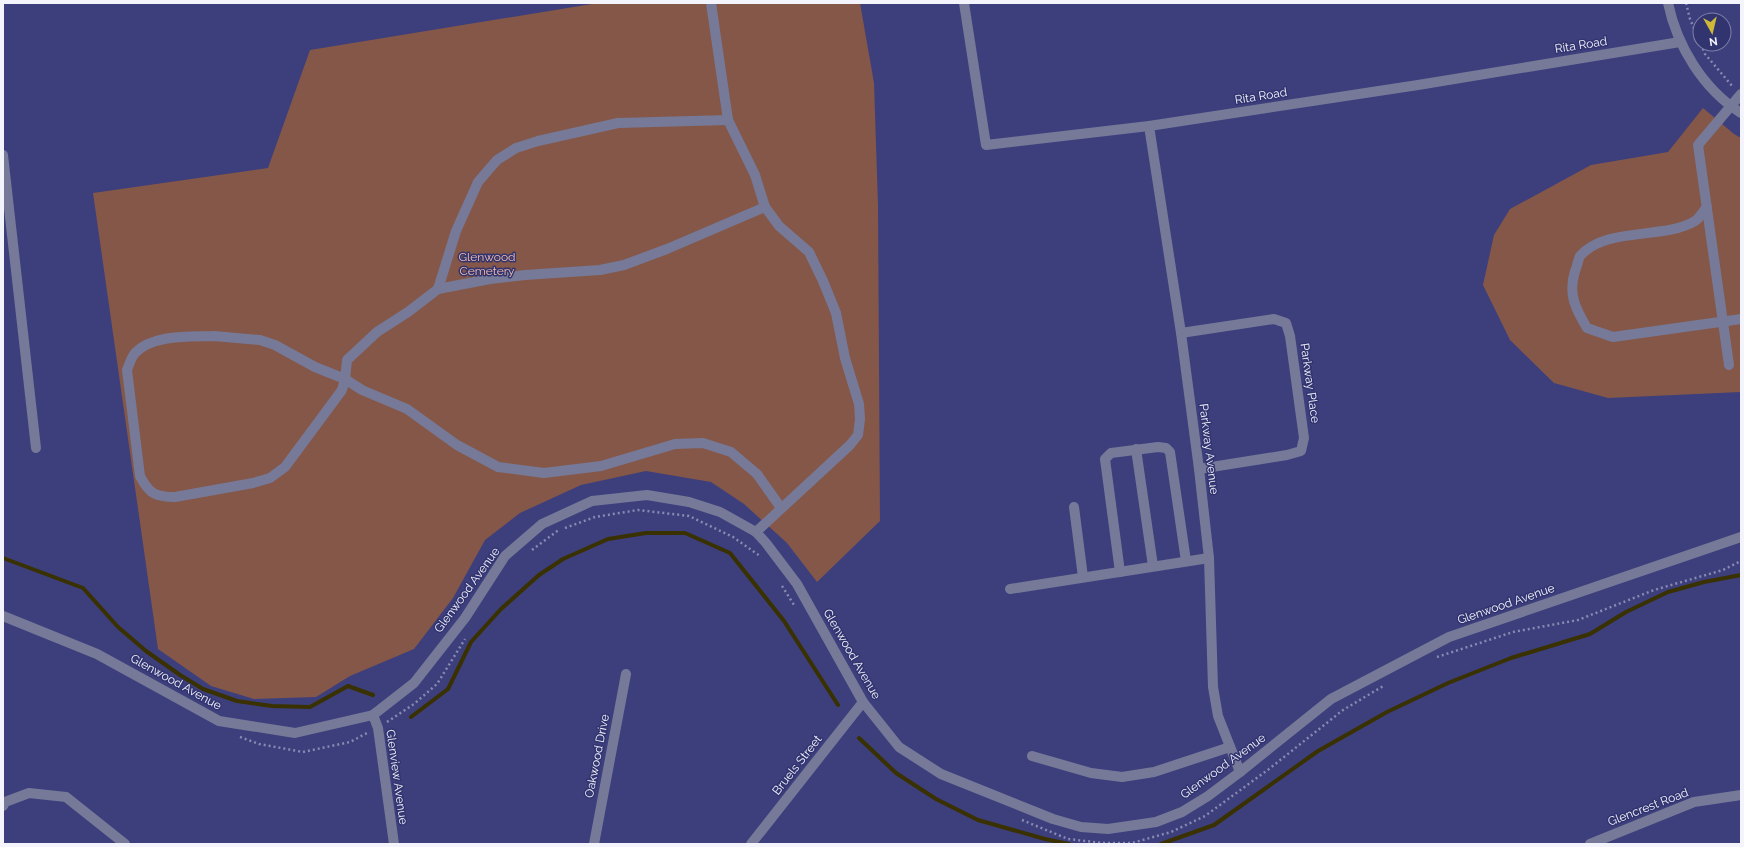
<svg xmlns="http://www.w3.org/2000/svg" width="1744" height="847" viewBox="0 0 1744 847" font-family="Raleway,sans-serif">
<rect width="100%" height="100%" fill="#3c3f7c"/>
<g fill="#845749">
<polygon points="598,3 860,3 874,83 878,205 880,521 817,582 787,543 744,504 711,482 646,471 581,485 520,513 485,540 453,598 414,649 350,676 316,697 254,699 211,686 158,649 93,193 268,168 310,50"/>
<polygon points="1703,108 1734,134 1741,138 1741,392 1608,398 1554,383 1510,340 1483,285 1494,235 1510,209 1591,165 1668,152"/>
</g>
<g fill="none" stroke-linecap="round" stroke-linejoin="round">
<g stroke="#3a3100" stroke-width="4">
<polyline points="3,558 83,588 118,627 146,651 180,675 203,689 237,701 272,706 310,707 348,686 373,695"/>
<polyline points="411,717 448,689 471,642 501,609 539,575 563,559 608,539 646,533 685,533 730,553 784,621 838,705"/>
<polyline points="859,738 896,773 936,799 978,820 1045,839 1069,844"/>
<polyline points="1161,844 1214,825 1318,751 1387,712 1448,683 1511,658 1590,634 1626,612 1668,592 1704,582 1741,575"/>
</g>
<g stroke="#888ab1" stroke-width="2.5" stroke-dasharray="2 3" stroke-linecap="butt">
<polyline points="1686,3 1690,19 1700,42"/>
<polyline points="1701,44 1705,54 1733,87"/>
<polyline points="565,528 595,517 638,510 689,516 733,537 760,556"/>
<polyline points="532,550 560,529"/>
<polyline points="782,586 794,605"/>
<polyline points="1437,657 1513,632 1578,620 1654,590 1723,570 1741,561"/>
<polyline points="387,722 414,704 437,684 465,639"/>
<polyline points="240,737 259,744 303,752 350,742 367,733"/>
<polyline points="1022,820 1068,839 1102,843 1132,843 1171,832 1205,816 1269,769 1343,710 1385,685"/>
</g>
<g stroke="#767a98" stroke-width="10">
<polyline points="711,3 728,120 755,175 765,207 779,226 809,252 823,281 836,313 845,358 859,404 860,419 858,435 850,445 756,532"/>
<polyline points="964,3 986,145 1149,126 1418,85 1680,42"/>
<path d="M 1668,3 C 1677,46 1703,89 1741,113"/>
<polyline points="1149,126 1181,333 1199,469 1209,558 1213,687 1218,716 1240,772"/>
<polyline points="3,155 36,448"/>
<polyline points="765,207 667,249 624,265 600,270 525,275 490,279 438,289 408,312 377,332 347,360 345,379 362,390 407,409 457,445 498,467 544,473 601,466 675,444 703,443 731,452 757,474 781,508"/>
<path d="M 1707,207 C 1703,211 1700,218 1695,221 C 1664,240 1607,226 1580,256 C 1578,260 1577,267 1575,271 C 1568,294 1575,308 1587,328 L 1613,337 L 1741,319"/>
<polyline points="438,289 456,231 478,182 497,160 516,148 538,141 618,123 728,120"/>
<polyline points="1181,333 1274,319 1286,323 1290,336 1304,438 1301,451 1287,455 1199,469"/>
<path d="M 214,336 L 260,340 L 275,345 L 315,367 L 345,379 L 342,390 L 285,467 L 270,478 L 253,483 L 175,497 C 156,497 149,494 140,476 L 127,370 C 129,365 131,358 135,353 C 153,334 191,337 214,336 Z"/>
<polyline points="1729,365 1698,145 1741,94"/>
<polyline points="1136,449 1153,566"/>
<polyline points="1074,507 1083,577"/>
<polyline points="1120,572 1105,459 1111,453 1158,447 1166,448 1170,452 1186,561"/>
<polyline points="1010,589 1209,558"/>
<polyline points="3,616 97,654 219,721 295,733 373,715 414,683 465,618 505,556 542,524 592,501 647,495 689,502 720,512 756,532 766,543 797,584 863,702 899,747 941,774 1053,819 1081,827 1108,829 1156,822 1182,812 1208,796 1240,772 1331,699 1449,637 1741,537"/>
<polyline points="373,715 378,728 394,844"/>
<polyline points="1032,756 1091,773 1122,777 1154,772 1230,747"/>
<polyline points="3,806 5,802 29,793 66,797 125,844"/>
<polyline points="594,844 626,674"/>
<polyline points="751,844 863,702"/>
<polyline points="1590,844 1694,802 1741,795"/>
</g>
</g>
<g text-anchor="middle" dominant-baseline="central" stroke-width="3" stroke-linejoin="round" paint-order="stroke">
<g font-size="12" fill="#f3f4fc" stroke="#323470">
<text transform="translate(1581 45) rotate(-9)">Rita Road</text>
<text transform="translate(1261 96) rotate(-9)">Rita Road</text>
<text transform="translate(1310 383) rotate(82)">Parkway Place</text>
<text transform="translate(1209 449) rotate(83)">Parkway Avenue</text>
<text transform="translate(467 590) rotate(-54)">Glenwood Avenue</text>
<text transform="translate(1506 604) rotate(-19)">Glenwood Avenue</text>
<text transform="translate(852 654) rotate(60)">Glenwood Avenue</text>
<text transform="translate(176 682) rotate(29)">Glenwood Avenue</text>
<text transform="translate(597 756) rotate(-79)">Oakwood Drive</text>
<text transform="translate(797 765) rotate(-52)">Bruels Street</text>
<text transform="translate(1223 766) rotate(-36)">Glenwood Avenue</text>
<text transform="translate(397 777) rotate(82)">Glenview Avenue</text>
<text transform="translate(1648 807) rotate(-21)">Glencrest Road</text>
</g>
<g font-size="12" fill="#f6c0af" stroke="#323470">
<text x="487" y="257">Glenwood<tspan x="487" dy="14">Cemetery</tspan></text>
</g>
</g>
<rect width="1744" height="847" fill="none" stroke="#f3f4fc" stroke-width="8"/>
<g transform="translate(1712 32) rotate(172)"><circle r="19" fill="#323470" stroke="#7f81a8"/>
<path d="M0-3L7 15L0 10L-7 15Z" fill="#cfb837"/>
<text y="-6" font-size="11" font-weight="bold" text-anchor="middle" fill="#f3f4fc">N</text>
</g>
</svg>
